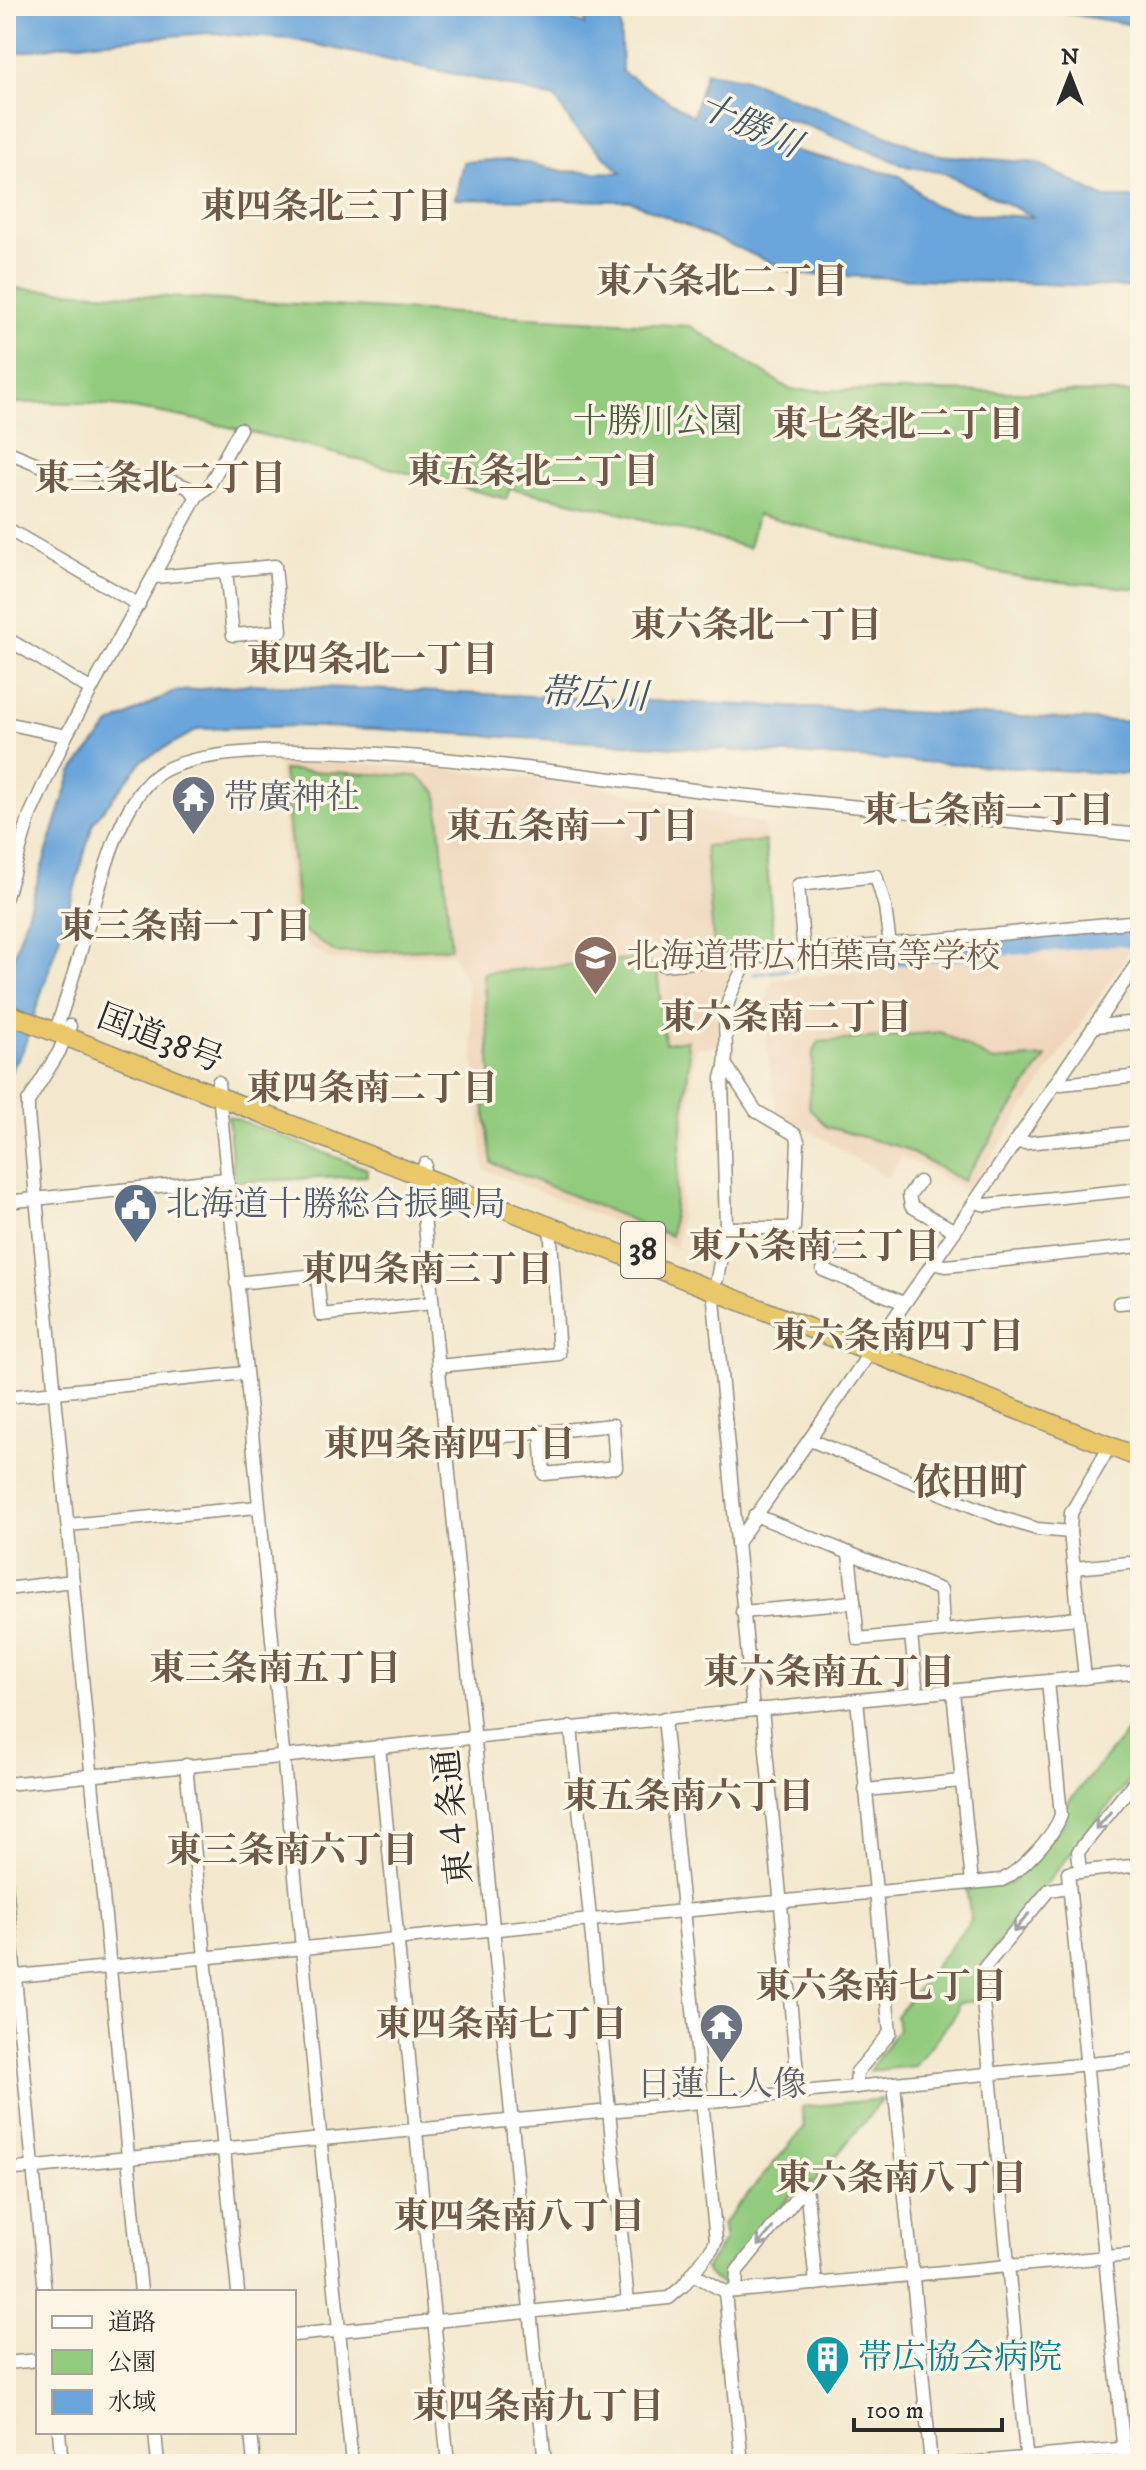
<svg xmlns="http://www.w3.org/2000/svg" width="1146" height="2470" viewBox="0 0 1146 2470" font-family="'IM FELL DW Pica','Noto Serif JP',serif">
<rect width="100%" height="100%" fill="#fcf5e5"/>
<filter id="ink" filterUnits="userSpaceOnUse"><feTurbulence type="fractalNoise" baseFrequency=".0125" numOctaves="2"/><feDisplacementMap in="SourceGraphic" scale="16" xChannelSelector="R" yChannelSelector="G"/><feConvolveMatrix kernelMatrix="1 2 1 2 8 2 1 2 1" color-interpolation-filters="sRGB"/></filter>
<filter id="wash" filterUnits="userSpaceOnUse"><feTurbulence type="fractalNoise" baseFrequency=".006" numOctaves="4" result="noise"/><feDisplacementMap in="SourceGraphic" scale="32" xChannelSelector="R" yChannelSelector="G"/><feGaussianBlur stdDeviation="1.8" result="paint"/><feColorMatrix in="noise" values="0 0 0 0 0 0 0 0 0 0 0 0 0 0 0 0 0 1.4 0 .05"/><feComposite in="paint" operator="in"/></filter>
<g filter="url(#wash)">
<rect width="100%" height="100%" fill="#f3e8cd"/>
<g fill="#efd6bb">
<polygon points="277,759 442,769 598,786 764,824 778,951 742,954 716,1010 720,1045 695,1048 677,1248 484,1169 467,983 452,954 331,961 294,935"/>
<polygon points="1121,943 1131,949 968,1192 902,1156 888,1178 777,1111 762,1016 772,980"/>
</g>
<g fill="#92cb7e" stroke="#5e7b54" stroke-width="2">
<path d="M 6,288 L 690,326 L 791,390 L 1140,393 L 1140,589 L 1029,579 L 934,560 L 757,515 L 749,548 L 609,510 L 510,488 L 506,499 C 439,481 373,464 306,446 C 208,421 108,395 6,404 Z"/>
<polygon points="283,770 417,776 437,792 451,948 336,953 300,928"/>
<polygon points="765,841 774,945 714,950 705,846"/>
<polygon points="643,958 657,970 665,1043 687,1040 689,1061 671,1236 492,1163 484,1104 493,1097 483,973"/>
<polygon points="941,1032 993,1061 1046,1057 963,1181 903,1148 827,1127 809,1108 813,1053 819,1042"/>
<polygon points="228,1116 367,1169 367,1176 234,1182"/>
<polygon points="1140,1716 1140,1767 975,1973 975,2001 958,2003 958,2011 915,2066 869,2071 898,2029 896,2016 971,1920 966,1888 1010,1884 1065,1823 1064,1807"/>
<path d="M 883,2099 L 813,2184 L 803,2179 L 730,2274 L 730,2282 L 726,2285 C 716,2283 711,2276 705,2269 L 725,2240 L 722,2224 L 804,2128 L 802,2107 Z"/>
</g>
<g fill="#6ba5db" stroke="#4b6883" stroke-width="2" fill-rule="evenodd">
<path d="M 6,6 L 542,6 L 585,25 L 583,6 L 620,6 L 622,72 L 693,116 L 706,72 L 743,78 L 937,155 L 1038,163 L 1105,198 L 1140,198 L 1140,288 L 797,274 L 630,201 L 455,199 L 463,162 L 509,159 L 563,171 L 622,173 L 573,126 L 555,98 L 478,79 L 289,39 L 209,33 L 68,44 L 6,55 ZM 758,111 L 803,124 L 906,166 L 944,173 L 1034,217 L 972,214 L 934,206 L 900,176 L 790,150 L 723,128 Z"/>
<polygon points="1042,6 1140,7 1140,26 1052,11"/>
<polygon points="251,684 1140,722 1140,775 375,729 296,726 199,729 144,759 93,823 72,898 23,1050 6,1080 6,981 72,772 110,725 172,692"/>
</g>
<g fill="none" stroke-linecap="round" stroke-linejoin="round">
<polyline stroke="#6ba5db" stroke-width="3" points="754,974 883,958"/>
<polyline stroke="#6ba5db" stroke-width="18" points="883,958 1120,936 1134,940"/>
</g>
</g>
<g filter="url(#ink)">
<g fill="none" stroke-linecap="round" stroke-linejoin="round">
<defs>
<g id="minor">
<polyline points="6,451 52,470 174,482 187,487 197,496"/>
<polyline points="6,528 139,605"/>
<polyline points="155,577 275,566 281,631 233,635 226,571"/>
<polyline points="6,638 90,689"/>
<polyline points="6,723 66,736"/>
<polyline points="6,897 30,815 66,736 197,496 209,486 240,429"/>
<polyline points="804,954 798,885 876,876 885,907 890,945"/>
<polyline points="663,965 1130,922 1140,924"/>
<polyline points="70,1026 59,1052 28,1102 28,1114 141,2292"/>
<polyline points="1095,1026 1140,1022"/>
<path d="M 55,1033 C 67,998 77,963 87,929 C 101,885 117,809 153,778 C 226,714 615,782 720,793 C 860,807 1000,821 1140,835"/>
<polyline points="218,1082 352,2464"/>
<polyline points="1056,1082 1061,1084 1140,1076"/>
<polyline points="1015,1142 1026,1143 1140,1132"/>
<polyline points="425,1164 421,1175 422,1195 545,2464"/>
<polyline points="919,1182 909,1195 911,1206 955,1231"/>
<polyline points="6,1202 226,1179"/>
<polyline points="975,1202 986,1205 1140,1189"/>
<polyline points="726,1228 794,1228 798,1141 796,1135 756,1111 726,1065"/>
<polyline points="831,1250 823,1270 904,1303"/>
<polyline points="932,1263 946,1266 1140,1246"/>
<path d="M 717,1279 L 726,1228 L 722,1078 C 730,1055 723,1035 726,1013 C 728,994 741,975 748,958"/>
<polyline points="236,1283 317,1275 321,1315 432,1303"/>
<polyline points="713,1290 753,1710"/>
<polyline points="1119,1303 1140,1301"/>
<polyline points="438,1366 559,1354 550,1225"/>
<polyline points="6,1397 245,1373"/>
<polyline points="810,1440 999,1517 1037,1529 1070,1532"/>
<polyline points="446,1442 613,1425 616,1467 544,1474 541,1432"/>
<polyline points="755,1515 941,1590 943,1631"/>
<polyline points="68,1525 258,1507"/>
<polyline points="737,1543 955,1231 1140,959"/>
<polyline points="849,1553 858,1639 1078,1618"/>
<polyline points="1074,1568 1140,1562"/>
<polyline points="6,1589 73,1581"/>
<polyline points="742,1612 854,1602"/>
<polyline points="911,1635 917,1694"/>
<polyline points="1085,1678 1070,1532 1071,1513 1110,1446"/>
<polyline points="953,1691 972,1883"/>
<polyline points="762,1709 799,2092"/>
<polyline points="571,1727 628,2302"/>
<polyline points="379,1746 448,2464"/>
<polyline points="186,1765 238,2292"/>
<polyline points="6,1784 1140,1672"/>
<polyline points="865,1790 961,1781"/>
<polyline points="1080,1872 1078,1852 1140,1775"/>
<polyline points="6,1883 45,2292"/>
<path d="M 6,1977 L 1002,1880 C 1022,1870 1054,1836 1061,1815 L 1048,1681"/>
<polyline points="894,2083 931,2464"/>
<polyline points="856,2087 857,2072 890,2033 857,1700"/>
<polyline points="6,2170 1140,2059"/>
<polyline points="806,2186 816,2284"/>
<polyline points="693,2274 725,2292 1140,2254"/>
<polyline points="736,2291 737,2271 806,2186"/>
<polyline points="725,2292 742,2464"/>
<polyline points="294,2335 669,2298 683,2286 713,2247 716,2241 664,1718"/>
<polyline points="6,2363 38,2360"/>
<polyline points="59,2432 62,2464"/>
<polyline points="155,2432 158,2464"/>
<polyline points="251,2432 254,2464"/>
<polyline points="958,2464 1140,2447"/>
<polyline points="1027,2464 981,1980 982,1971 989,1962 1049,1890 1068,1887"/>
<polyline points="1125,2464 1068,1873 1140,1865"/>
</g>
<polyline id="highway" points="6,1013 1140,1458"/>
</defs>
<use href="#minor" stroke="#8f8a7c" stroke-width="15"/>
<use href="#highway" stroke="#8f8a7c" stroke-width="21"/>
<use href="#minor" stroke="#fff" stroke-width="12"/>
<use href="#highway" stroke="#eac769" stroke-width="18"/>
</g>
<defs><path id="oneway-shaft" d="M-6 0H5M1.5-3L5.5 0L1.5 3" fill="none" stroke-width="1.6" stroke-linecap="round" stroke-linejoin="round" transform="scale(2)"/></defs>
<g stroke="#a0a0a0">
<use href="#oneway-shaft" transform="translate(1103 1821) rotate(129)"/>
<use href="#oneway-shaft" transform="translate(1021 1923) rotate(130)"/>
<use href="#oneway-shaft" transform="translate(765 2237) rotate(129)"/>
</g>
</g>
<defs>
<symbol id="temple-pin" viewBox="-11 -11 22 30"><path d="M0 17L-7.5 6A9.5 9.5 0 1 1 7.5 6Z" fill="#6b7280" stroke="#fcf5e5"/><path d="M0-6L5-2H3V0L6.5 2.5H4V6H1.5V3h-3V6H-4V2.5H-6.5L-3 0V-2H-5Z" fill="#fff"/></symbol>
<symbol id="school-pin" viewBox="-11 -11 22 30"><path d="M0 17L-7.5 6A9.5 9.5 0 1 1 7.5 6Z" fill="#8d6e63" stroke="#fcf5e5"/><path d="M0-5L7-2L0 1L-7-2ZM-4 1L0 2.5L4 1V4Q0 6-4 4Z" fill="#fff"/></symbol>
<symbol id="civic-pin" viewBox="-11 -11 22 30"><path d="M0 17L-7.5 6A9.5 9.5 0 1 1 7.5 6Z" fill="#5c6f8a" stroke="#fcf5e5"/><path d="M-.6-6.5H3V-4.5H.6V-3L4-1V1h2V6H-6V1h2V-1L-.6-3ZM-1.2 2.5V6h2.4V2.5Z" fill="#fff"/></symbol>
<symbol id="building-pin" viewBox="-11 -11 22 30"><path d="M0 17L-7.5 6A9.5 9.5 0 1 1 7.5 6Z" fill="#0f9aa8" stroke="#fcf5e5"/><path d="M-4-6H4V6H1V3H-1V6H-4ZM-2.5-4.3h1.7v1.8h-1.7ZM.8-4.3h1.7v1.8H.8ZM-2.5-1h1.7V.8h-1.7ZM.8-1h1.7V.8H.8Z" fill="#fff"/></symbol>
</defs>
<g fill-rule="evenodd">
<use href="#temple-pin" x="168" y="772" width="51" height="69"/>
<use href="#school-pin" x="570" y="932" width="51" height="69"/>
<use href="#civic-pin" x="110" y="1180" width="51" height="69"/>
<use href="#temple-pin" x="696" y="2000" width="51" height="69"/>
<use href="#building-pin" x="802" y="2332" width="51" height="69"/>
</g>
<g text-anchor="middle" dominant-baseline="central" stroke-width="7" stroke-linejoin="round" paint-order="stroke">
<rect fill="#fcf5e5" stroke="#6a6863" stroke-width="2" x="621" y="1222" width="44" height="56" rx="6"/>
<g font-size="32" font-weight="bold" fill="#2b2b2b">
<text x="643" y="1250">38</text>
</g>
<g font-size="34" fill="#4a5b44" stroke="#fcf5e5">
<text x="658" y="422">十勝川公園</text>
</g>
<g font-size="34" fill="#5b616d" stroke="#fcf5e5" text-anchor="start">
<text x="224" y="798">帯廣神社</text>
<text x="722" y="2085" text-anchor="middle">日蓮上人像</text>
</g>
<g font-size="34" fill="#785e54" stroke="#fcf5e5" text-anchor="start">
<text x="626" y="957">北海道帯広柏葉高等学校</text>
</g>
<g font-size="34" fill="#2b2b2b" stroke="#fcf5e5">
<text transform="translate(160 1039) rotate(21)">国道38号</text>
<text transform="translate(454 1817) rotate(-96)">東４条通</text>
</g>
<g font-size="34" fill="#4e5e75" stroke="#fcf5e5" text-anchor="start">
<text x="166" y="1205">北海道十勝総合振興局</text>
</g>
<g font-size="34" fill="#0d838f" stroke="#fcf5e5" text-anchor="start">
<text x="858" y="2358">帯広協会病院</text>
</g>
<g font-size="36" font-style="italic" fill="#415669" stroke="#fcf5e5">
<text transform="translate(749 126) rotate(24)">十勝川</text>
<text transform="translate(594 695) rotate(3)">帯広川</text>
</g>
<g font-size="36" font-weight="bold" fill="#6f5949" stroke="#fcf5e5">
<text x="326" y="207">東四条北三丁目</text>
<text x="722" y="282">東六条北二丁目</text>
<text x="898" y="425">東七条北二丁目</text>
<text x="533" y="472">東五条北二丁目</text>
<text x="160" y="479">東三条北二丁目</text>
<text x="756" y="626">東六条北一丁目</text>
<text x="372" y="660">東四条北一丁目</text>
<text x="988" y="811">東七条南一丁目</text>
<text x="572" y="827">東五条南一丁目</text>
<text x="185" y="927">東三条南一丁目</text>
<text x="786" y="1018">東六条南二丁目</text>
<text x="372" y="1089">東四条南二丁目</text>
<text x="814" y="1247">東六条南三丁目</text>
<text x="427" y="1270">東四条南三丁目</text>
<text x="898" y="1337">東六条南四丁目</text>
<text x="449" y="1445">東四条南四丁目</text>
<text x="275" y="1669">東三条南五丁目</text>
<text x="829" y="1673">東六条南五丁目</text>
<text x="688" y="1797">東五条南六丁目</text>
<text x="292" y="1851">東三条南六丁目</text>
<text x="881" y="1987">東六条南七丁目</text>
<text x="501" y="2025">東四条南七丁目</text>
<text x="901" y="2179">東六条南八丁目</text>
<text x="519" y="2217">東四条南八丁目</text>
<text x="538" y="2407">東四条南九丁目</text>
</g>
<g font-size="38" font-weight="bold" fill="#6f5949" stroke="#fcf5e5">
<text x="970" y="1484">依田町</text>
</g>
</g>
<rect width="1146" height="2470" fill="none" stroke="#fcf5e5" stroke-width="32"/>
<rect x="36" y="2290" width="260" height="144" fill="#fcf5e5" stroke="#a8a49b" stroke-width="2"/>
<rect x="52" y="2316" width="40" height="12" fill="#ffffff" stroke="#a8a49b" stroke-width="2"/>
<text x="108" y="2330" font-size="24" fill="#2b2b2b">道路</text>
<rect x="52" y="2350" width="40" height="24" fill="#92cb7e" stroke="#a8a49b" stroke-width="2"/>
<text x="108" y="2370" font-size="24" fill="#2b2b2b">公園</text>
<rect x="52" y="2390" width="40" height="24" fill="#6ba5db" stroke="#a8a49b" stroke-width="2"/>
<text x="108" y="2410" font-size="24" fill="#2b2b2b">水域</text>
<g transform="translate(1070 76)" stroke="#fcf5e5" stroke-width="6" paint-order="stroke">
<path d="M0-6L14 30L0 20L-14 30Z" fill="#2b2b2b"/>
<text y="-12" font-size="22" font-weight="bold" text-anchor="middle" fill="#2b2b2b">N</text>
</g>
<path d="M854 2418v12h148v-12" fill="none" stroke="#2b2b2b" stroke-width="4"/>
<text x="866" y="2418" font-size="24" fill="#2b2b2b" stroke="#fcf5e5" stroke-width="6" paint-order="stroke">100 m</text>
</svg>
